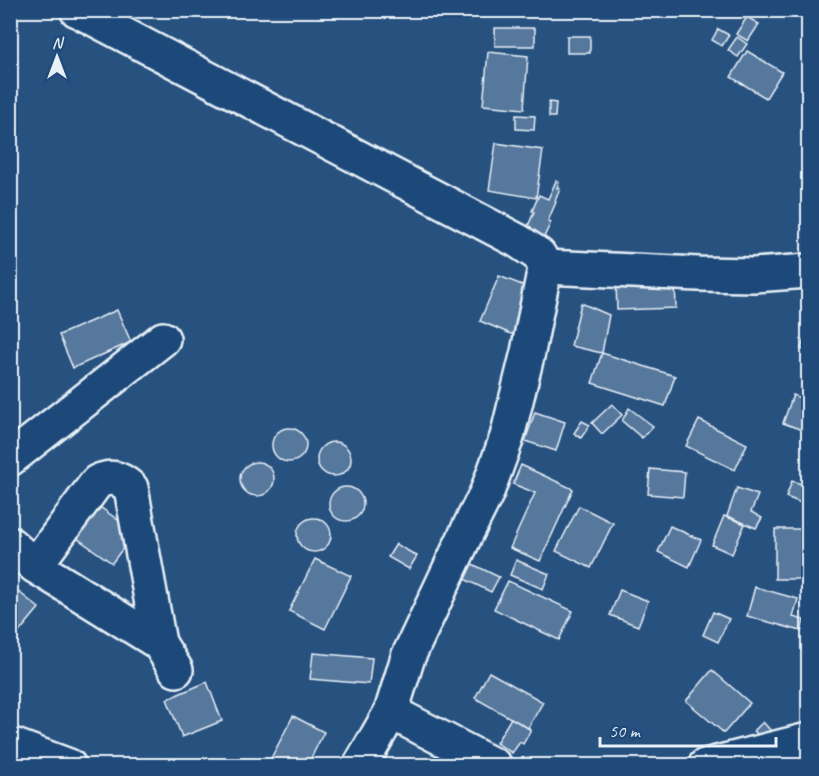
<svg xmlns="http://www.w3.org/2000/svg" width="819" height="776" viewBox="0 0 819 776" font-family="Caveat,sans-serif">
<rect width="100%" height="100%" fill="#27517f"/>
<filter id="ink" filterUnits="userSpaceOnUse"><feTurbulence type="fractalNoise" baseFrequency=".0167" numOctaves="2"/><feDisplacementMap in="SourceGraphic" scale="12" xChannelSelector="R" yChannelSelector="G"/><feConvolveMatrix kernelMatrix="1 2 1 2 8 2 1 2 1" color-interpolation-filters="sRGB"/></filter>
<g filter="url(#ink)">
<g fill="#57789d" stroke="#e8f1f8" stroke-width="1.5">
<polygon points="606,10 639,10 638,16"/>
<polygon points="747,17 759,24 748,41 736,34"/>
<rect x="495" y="28" width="40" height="18"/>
<polygon points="718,29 729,35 722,46 712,40"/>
<rect x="567" y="36" width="23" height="17"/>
<polygon points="737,37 747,44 738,57 728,50"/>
<polygon points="747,51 782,72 766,98 731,77"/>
<polygon points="488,52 528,56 524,109 483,105"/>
<polygon points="549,102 556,103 555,117 549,117"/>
<polygon points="516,115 535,116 534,130 516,129"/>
<polygon points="496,143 543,150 536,198 489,190"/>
<polygon points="556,181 559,182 557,188 560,189 555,201 556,202 548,221 551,222 544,237 529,231 531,227 528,226 534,212 532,211 539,195 548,199"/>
<polygon points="499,276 535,290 516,336 480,321"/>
<polygon points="675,282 676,308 617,310 616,284"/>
<polygon points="581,303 609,315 602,353 571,346"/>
<polygon points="117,310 131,342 73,368 59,335"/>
<polygon points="806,332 808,333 808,351 801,349"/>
<polygon points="602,353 675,376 665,406 592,383"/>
<polygon points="793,395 808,401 808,432 783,423"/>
<polygon points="612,404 622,415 602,434 592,423"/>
<polygon points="629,408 653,426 642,438 622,421"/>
<polygon points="535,412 565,422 556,451 525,441"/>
<polygon points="699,420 747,444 735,470 686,446"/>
<polygon points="582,421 590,425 581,438 574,433"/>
<circle cx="289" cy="445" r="17"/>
<circle cx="334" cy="459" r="17"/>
<circle cx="257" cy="479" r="17"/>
<polygon points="521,465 573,489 540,561 510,548 535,493 513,484"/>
<polygon points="650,469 685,472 683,497 648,494"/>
<polygon points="792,481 808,486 808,493 804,504 786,497"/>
<circle cx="346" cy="504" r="17"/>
<polygon points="737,488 758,495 751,512 762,518 756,528 727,516"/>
<polygon points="97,505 135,532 112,563 74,536"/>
<polygon points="579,506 613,523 591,568 556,551"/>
<polygon points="724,516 745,524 732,554 712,545"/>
<circle cx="314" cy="535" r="17"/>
<polygon points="670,526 701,540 689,567 658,552"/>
<rect x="775" y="529" width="33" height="50"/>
<polygon points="396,544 417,556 409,569 388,557"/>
<polygon points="315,559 351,576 325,629 289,611"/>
<polygon points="516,560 549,574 543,589 510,575"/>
<polygon points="466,561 499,577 491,592 458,576"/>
<polygon points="508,581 573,611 559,640 494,609"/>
<polygon points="10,585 39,608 10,643"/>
<polygon points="755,587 798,599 793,617 804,620 801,631 747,616"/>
<polygon points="620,590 648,601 638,626 610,615"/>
<polygon points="713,612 729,619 718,642 703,635"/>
<polygon points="313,653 372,658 369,684 310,679"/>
<polygon points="712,670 750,703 724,733 686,701"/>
<polygon points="489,672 543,702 528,728 475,698"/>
<polygon points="207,682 222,721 182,737 167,699"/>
<polygon points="293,716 324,732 307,766 267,766"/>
<polygon points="511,718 531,730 523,744 520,742 512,753 496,743"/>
<polygon points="763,722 772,732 765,740 754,731"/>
</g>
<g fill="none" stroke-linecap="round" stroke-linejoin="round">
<defs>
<g id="minor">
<polyline points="77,10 518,241 539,255 545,267 528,352 507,437 487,492 468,530 408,657 391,712 360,766"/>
<polyline points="545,267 699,274 754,275 808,271"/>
<polyline points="10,459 163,339"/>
<polyline points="10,544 35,566 159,643 176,670"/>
<path d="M 35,566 L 97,482 C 111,475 120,478 131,488 L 159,643"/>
<polyline points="391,712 495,766"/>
<polyline points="10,744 69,766"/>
<polyline points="705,766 808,740"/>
</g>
</defs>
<use href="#minor" stroke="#e8f1f8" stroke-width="38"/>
<use href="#minor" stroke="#1f4a7a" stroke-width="33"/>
</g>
</g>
<rect width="819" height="776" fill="none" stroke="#1f4a7a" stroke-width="36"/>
<rect x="18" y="18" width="783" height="740" fill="none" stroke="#e8f1f8" stroke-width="2" filter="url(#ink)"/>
<g transform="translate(57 57)" stroke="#1f4a7a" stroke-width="4.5" paint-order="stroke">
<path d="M0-4.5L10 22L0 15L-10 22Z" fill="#e8f1f8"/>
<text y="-9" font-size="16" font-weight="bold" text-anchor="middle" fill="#e8f1f8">N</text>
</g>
<path d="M600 737v9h176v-9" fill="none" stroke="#e8f1f8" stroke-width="3"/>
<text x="609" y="737" font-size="18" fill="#e8f1f8" stroke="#1f4a7a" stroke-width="4.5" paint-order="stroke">50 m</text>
</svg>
